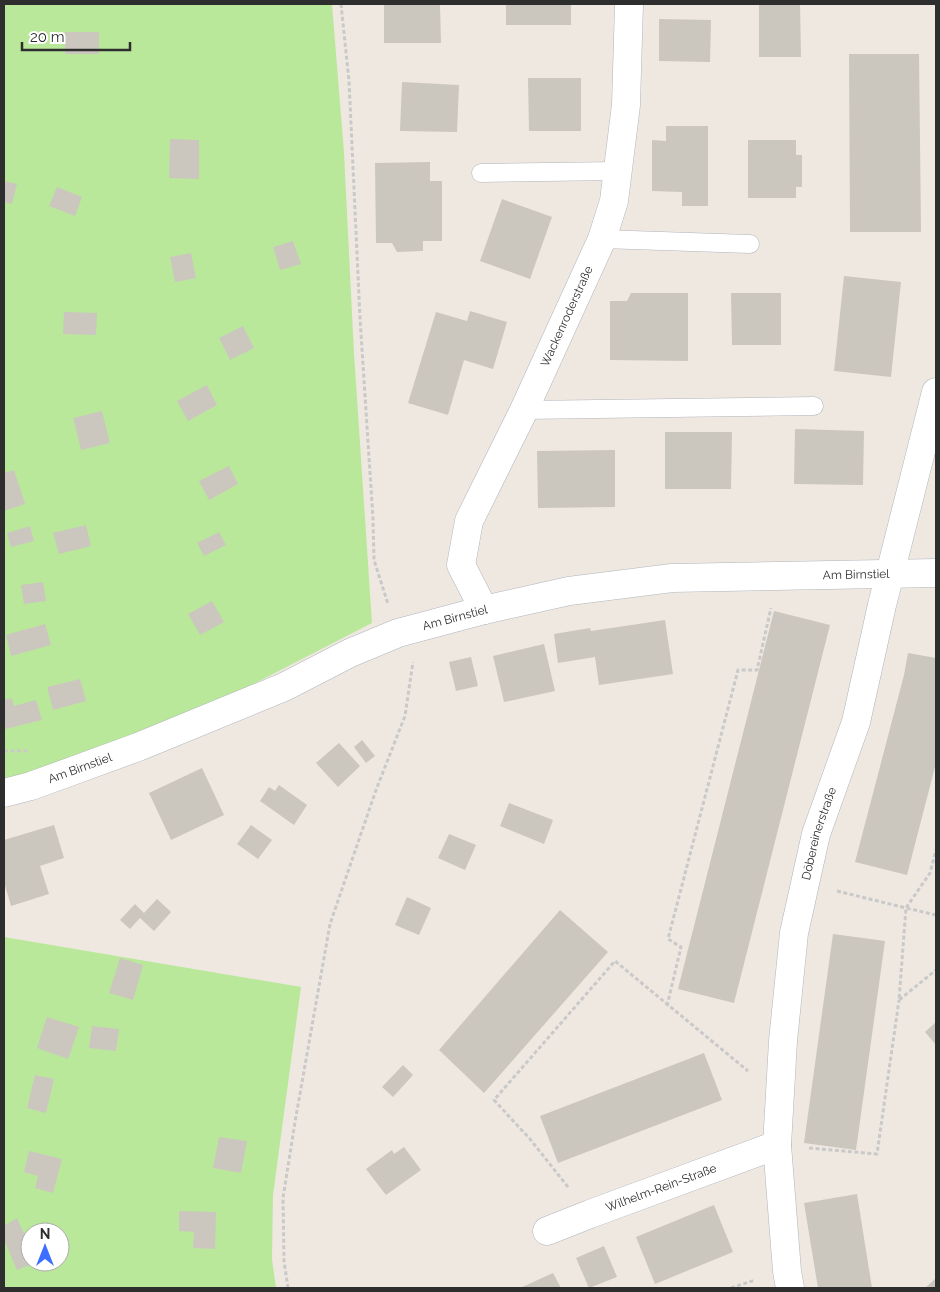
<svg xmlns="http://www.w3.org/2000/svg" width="940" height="1292" viewBox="0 0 940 1292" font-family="Raleway,sans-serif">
<rect width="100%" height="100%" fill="#efe8e0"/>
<g fill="#bae89b" fill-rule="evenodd">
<polygon points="4,4 332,4 344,152 354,353 372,623 242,690 87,759 4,783"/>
<path d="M 4,937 L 301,987 L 273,1195 L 272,1259 L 276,1288 L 4,1288 ZM 30,1232 L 60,1232 L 60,1262 L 30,1262 Z"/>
</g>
<g fill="#cbc6be">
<polygon points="384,4 440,4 441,43 384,43"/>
<rect x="506" y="4" width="65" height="21"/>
<polygon points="759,4 800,4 801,57 759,57"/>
<polygon points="659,19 711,20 710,62 659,61"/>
<rect x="65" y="32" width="34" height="22"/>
<polygon points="849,54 919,54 921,232 850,232"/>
<polygon points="528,78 581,78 581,131 529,131"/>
<polygon points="402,82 459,85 457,132 400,131"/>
<polygon points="666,126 708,126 708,206 682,206 682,192 652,191 652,140 666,141"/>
<polygon points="170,139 199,140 199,179 169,178"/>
<polygon points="748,140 796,140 796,155 802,155 802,187 796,187 796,198 748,198"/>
<polygon points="430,162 430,181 442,181 442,241 423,241 423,251 397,252 392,243 376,243 375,163"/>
<polygon points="4,181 17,184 12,204 4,202"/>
<polygon points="57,187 82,197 75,216 49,206"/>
<polygon points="502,199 552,217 530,279 480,261"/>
<polygon points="293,241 301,264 280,270 273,247"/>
<polygon points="191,253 196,278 175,282 170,257"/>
<polygon points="844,276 901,282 891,377 834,371"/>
<polygon points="631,293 688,293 688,361 610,360 610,301 627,301"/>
<polygon points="731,293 781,293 781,345 732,345"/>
<polygon points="470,311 507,322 493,369 464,360 448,415 408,403 436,312 467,321"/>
<polygon points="64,312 97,313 96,335 63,334"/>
<polygon points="243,326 254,348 230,360 219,338"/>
<polygon points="207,385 217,405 188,421 177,401"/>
<polygon points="102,411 110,443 81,450 73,418"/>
<polygon points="795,429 864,431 863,485 794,484"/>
<polygon points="665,432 732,432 731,489 665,489"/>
<polygon points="615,450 615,507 538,508 537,451"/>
<polygon points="229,466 238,484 209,500 199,481"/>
<polygon points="14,470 25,504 4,511 4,473"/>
<polygon points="86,525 91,546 59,554 53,533"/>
<polygon points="30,526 34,541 11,547 7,533"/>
<polygon points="219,532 226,545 204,556 197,543"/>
<polygon points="43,582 46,601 24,604 21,585"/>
<polygon points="212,601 224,622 200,635 188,614"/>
<polygon points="774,611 830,625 734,1003 678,989"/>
<polygon points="665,620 673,674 599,685 595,657 558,663 554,634 590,628 591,631"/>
<polygon points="45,624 51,645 11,656 6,635"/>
<polygon points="544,644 555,691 504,702 493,656"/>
<polygon points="908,653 936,658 936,763 907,875 855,862 904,675"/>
<polygon points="471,657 478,686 456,691 449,662"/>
<polygon points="80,679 86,701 53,710 47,687"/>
<polygon points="12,698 14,706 36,700 42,720 6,729 4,719 4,700"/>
<polygon points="362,740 375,756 366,763 354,747"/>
<polygon points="339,743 360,766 338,787 316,763"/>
<polygon points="202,768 224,815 171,840 149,793"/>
<polygon points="279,785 307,805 294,825 260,801 269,787 275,791"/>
<polygon points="509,803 553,820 544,844 500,826"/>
<polygon points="54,825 64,858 40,866 49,894 11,906 4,882 4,840"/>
<polygon points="251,825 272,840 258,859 237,844"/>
<polygon points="449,834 476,845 465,870 438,858"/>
<polygon points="407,897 431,908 419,935 395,925"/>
<polygon points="157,899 171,912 154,931 140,918 130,929 120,920 135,904 144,913"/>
<polygon points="560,910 608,952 484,1093 439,1050"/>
<polygon points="833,934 885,941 856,1150 804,1143"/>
<polygon points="120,958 143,965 133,1000 109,993"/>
<polygon points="47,1017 79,1027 68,1059 37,1048"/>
<polygon points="936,1022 936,1045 925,1032"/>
<polygon points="92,1026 119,1029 116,1051 89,1048"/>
<polygon points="704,1053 722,1100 558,1163 540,1116"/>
<polygon points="403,1065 413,1075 393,1097 382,1087"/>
<polygon points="35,1075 54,1079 46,1113 27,1108"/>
<polygon points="219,1137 247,1141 241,1173 213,1168"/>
<polygon points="404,1147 421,1170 386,1195 366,1169 392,1150 394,1154"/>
<polygon points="29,1151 62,1159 53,1193 35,1188 38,1176 24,1172"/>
<polygon points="857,1194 872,1288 818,1288 804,1203"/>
<polygon points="714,1205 733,1252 655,1284 636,1237"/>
<polygon points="179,1211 216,1212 215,1249 193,1248 194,1232 179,1231"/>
<polygon points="17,1218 30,1247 30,1262 37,1262 17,1270 4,1240 4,1226"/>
<polygon points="604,1246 617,1277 589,1288 576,1258"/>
<polygon points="553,1273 561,1288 520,1288"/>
<polygon points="936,1278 936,1288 925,1288"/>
</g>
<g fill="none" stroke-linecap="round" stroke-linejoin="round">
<defs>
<g id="service">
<polyline points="481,173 618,171"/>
<polyline points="602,239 750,244"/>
<polyline points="524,410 814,406"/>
</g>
<g id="minor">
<path id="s1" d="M 484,610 L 461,565 L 469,521 L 524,410 L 602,239 L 614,201 L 626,105 L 629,4"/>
<path id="s2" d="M 4,793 L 31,786 L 138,747 L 284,687 L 350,653 L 398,633 L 484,610 L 569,591 L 672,578 L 936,573"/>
<path id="s3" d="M 547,1231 L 590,1214 L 777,1145"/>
<path id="s4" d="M 790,1288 L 787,1271 L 777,1145 L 783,1041 L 794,933 L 816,834 L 856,722 L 882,605 L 936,392"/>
</g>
</defs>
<use href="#service" stroke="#b0b4be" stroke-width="19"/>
<use href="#minor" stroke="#b0b4be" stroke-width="29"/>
<g stroke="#c9c9c9" stroke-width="3" stroke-dasharray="4 2.5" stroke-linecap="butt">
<polyline points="341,4 349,81 360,318 373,519 374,560 388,604"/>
<polyline points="4,751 28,751"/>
<polyline points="837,891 906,908 930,873 936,850"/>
<polyline points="936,915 906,908 899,1000 936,970"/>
<polyline points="667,1006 681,947 668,939 738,670 757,670 771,608"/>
<polyline points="809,1148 877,1154 899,1000"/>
<polyline points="568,1187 530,1139 494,1100 615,961 748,1071"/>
<polyline points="288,1288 284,1261 283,1198 295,1122 330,924 376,790 405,716 413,662"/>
<polyline points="731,1288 755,1280"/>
</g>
<use href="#service" stroke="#fff" stroke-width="18"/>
<use href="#minor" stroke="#fff" stroke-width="28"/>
</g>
<g text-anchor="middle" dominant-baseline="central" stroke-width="4" stroke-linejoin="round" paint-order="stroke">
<g font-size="12" fill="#2e2e2e" stroke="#fff">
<text stroke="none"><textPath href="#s1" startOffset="322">Wackenroderstraße</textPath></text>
<text stroke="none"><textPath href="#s2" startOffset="890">Am Birnstiel</textPath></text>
<text stroke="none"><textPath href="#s2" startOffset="485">Am Birnstiel</textPath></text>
<text stroke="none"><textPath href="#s2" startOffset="80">Am Birnstiel</textPath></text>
<text stroke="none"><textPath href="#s4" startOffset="459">Döbereinerstraße</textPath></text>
<text stroke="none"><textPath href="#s3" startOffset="122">Wilhelm-Rein-Straße</textPath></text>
</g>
</g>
<rect width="940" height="1292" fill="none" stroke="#2e2e2e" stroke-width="10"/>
<g transform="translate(45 1247)"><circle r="24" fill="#ffffff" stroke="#ababab"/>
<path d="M0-4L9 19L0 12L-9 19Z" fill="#3e6eff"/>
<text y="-8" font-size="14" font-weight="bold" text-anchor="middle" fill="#2e2e2e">N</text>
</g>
<path d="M22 42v8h108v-8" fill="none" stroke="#2e2e2e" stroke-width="2.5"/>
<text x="30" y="42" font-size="15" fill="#2e2e2e" stroke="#ffffff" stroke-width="4" paint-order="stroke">20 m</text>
</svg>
